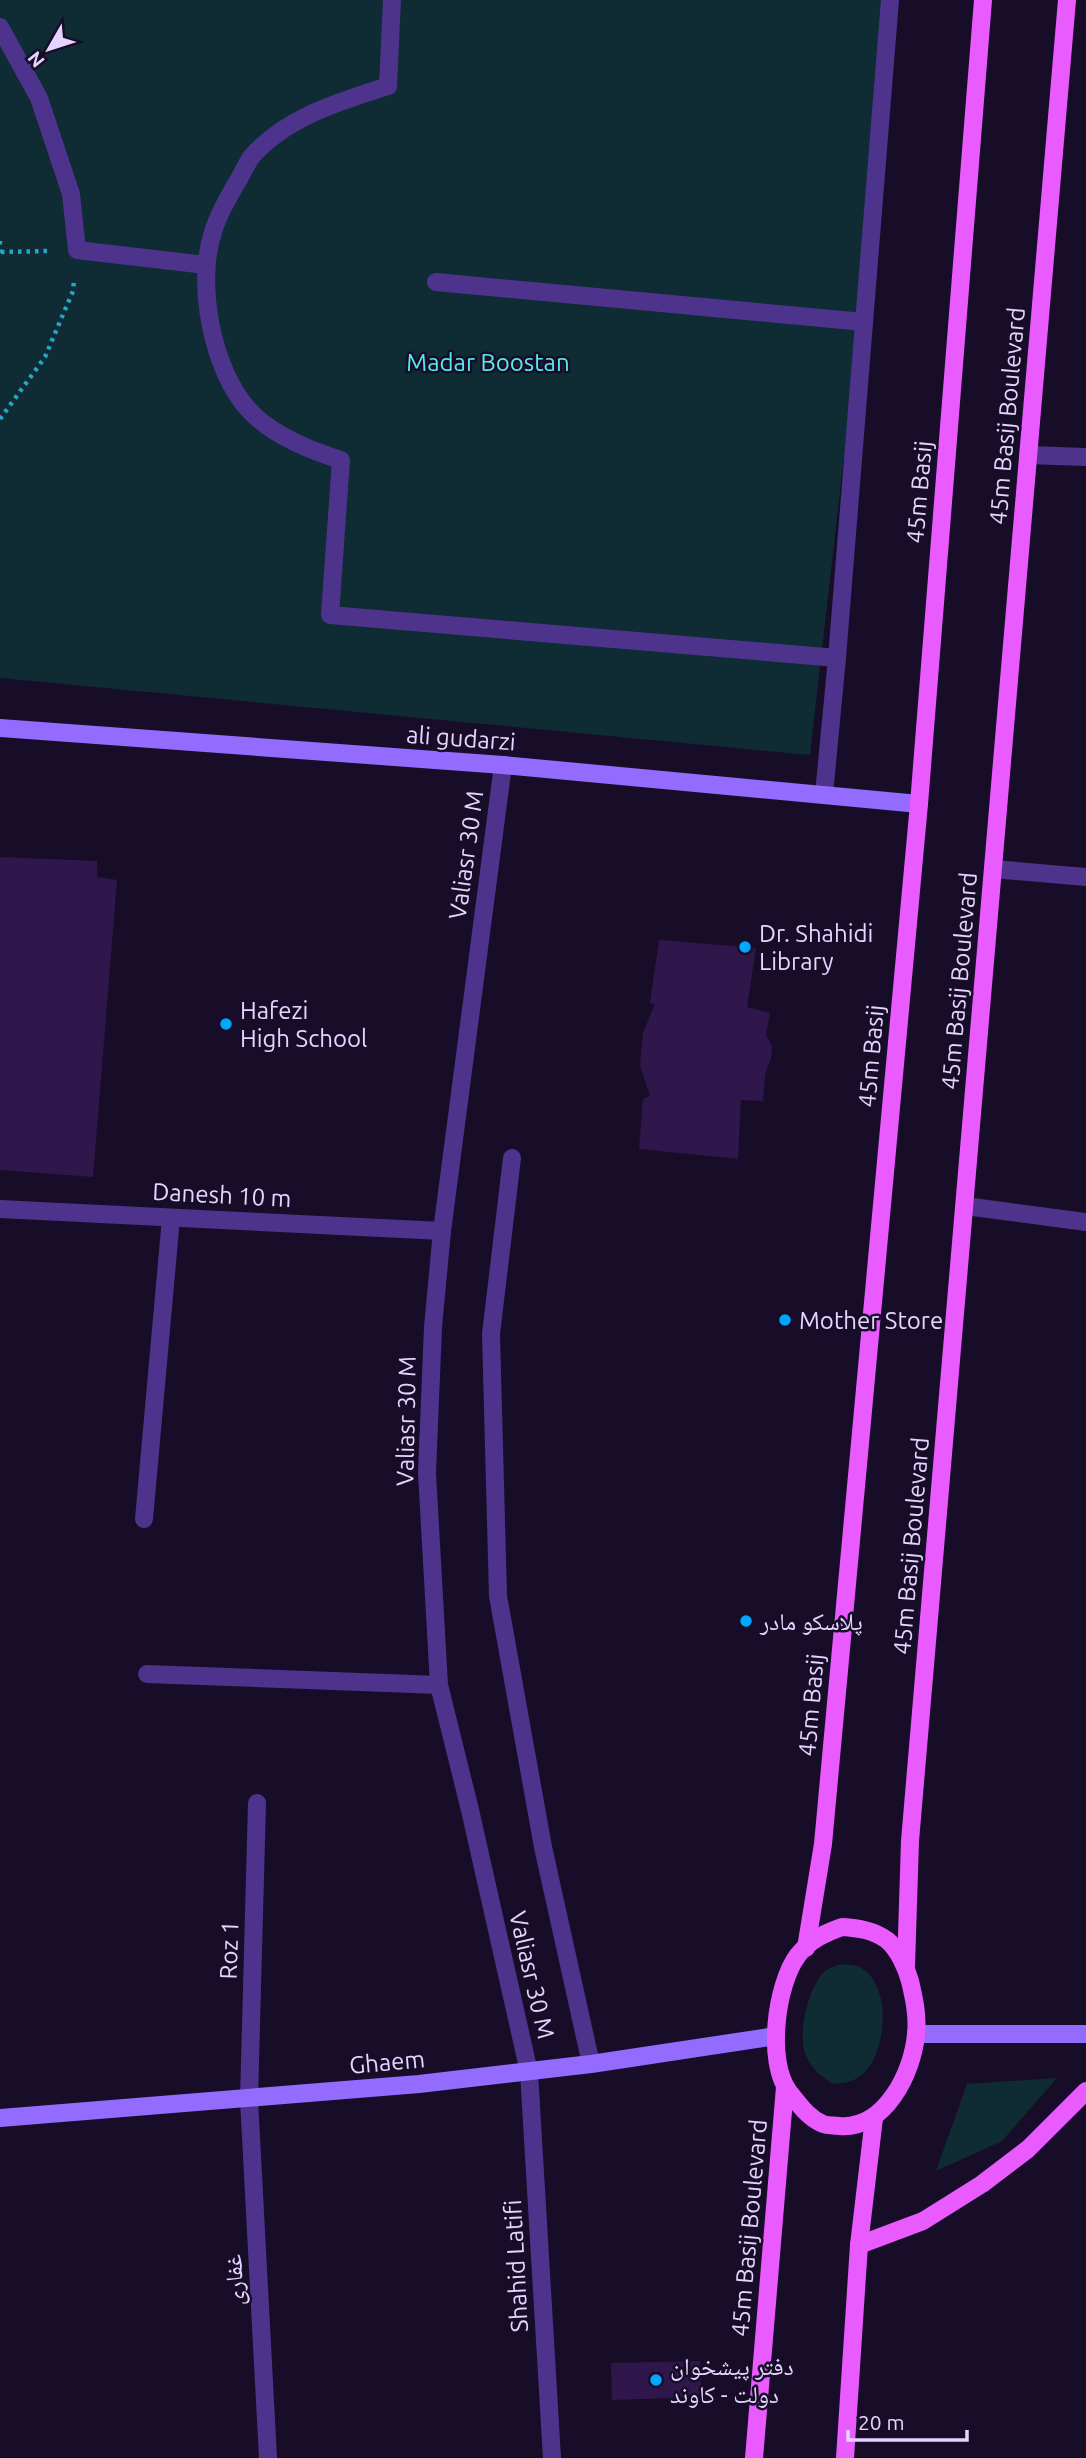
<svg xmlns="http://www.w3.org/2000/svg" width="1086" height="2458" viewBox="0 0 1086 2458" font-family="Ubuntu,'Noto Naskh Arabic',sans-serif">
<rect width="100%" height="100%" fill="#180d28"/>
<g fill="#0f2b33">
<polygon points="0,0 896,0 810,755 0,678"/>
<path d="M 840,1964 C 845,1965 852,1964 857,1966 C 894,1980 888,2058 859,2077 C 850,2083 843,2083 833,2084 C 822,2077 811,2068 806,2056 C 797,2034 808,1987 825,1971 C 829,1968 836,1966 840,1964 Z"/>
<polygon points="1057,2078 1002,2141 936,2171 967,2084"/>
</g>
<g fill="#2f174b">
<polygon points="0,857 97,861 97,877 117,880 93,1177 0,1170"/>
<polygon points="659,940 756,948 747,1007 770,1013 766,1035 772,1046 771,1058 765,1075 763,1101 741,1100 738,1159 639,1149 643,1099 650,1096 640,1066 643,1033 655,1004 650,1003"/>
<polygon points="700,2361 701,2397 612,2400 611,2363"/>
</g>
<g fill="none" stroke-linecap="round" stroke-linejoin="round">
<g stroke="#23a7c5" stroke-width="4.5" stroke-dasharray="3.5 5" stroke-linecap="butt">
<polyline points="0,241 0,257"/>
<polyline points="1,252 49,251"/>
<polyline points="0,419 45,357 73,291 74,279"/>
</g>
<g stroke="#4d338c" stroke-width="18">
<path d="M 392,0 L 388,86 C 339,102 288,116 252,156 C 247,163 243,172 239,179 C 229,196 219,213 213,232 C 196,283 212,369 248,409 C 270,434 309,450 341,460 L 330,615 L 837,658"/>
<polyline points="0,27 39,98 71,194 77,250 206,265"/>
<polyline points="436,282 864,322"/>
<polyline points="824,794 837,658 890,0"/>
</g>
<g stroke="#4d338c" stroke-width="18">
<polyline points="1028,455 1086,457"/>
<polyline points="503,765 442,1231 433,1327 427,1473 439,1685 470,1810 529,2072 552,2458"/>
<polyline points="993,869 1086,877"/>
<polyline points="512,1158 491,1334 498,1596 543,1847 591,2064"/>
<polyline points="965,1206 1086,1222"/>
<polyline points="0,1209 442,1231"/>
<polyline points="144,1519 171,1218"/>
<polyline points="147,1674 439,1685"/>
<polyline points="257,1803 249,2099 268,2458"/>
</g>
<g stroke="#936bff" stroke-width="18">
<polyline points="0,728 503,765 919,804"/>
<polyline points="916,2034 1086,2034"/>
<polyline points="0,2118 419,2084 591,2064 776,2036"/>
</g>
<g stroke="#ea5bff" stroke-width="18">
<path d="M 842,1927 C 858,1928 873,1930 887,1940 C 898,1949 906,1967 910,1981 C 914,1998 918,2016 916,2034 C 913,2072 885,2130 839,2126 C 834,2125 828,2126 823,2124 C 808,2118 799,2104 789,2092 C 766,2062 776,1984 798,1955 C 810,1940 825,1933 842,1927 Z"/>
<polyline points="806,1948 823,1844 919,804 983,0"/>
<polyline points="906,1966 910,1841 1067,0"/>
<polyline points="859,2245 923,2221 982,2184 1028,2149 1086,2091"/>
<polyline points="754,2458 785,2087"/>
<polyline points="845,2458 859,2245 874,2118"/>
</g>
</g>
<g fill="#00a7ff" stroke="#180d28" stroke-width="2.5">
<circle cx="745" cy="947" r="7"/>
<circle cx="226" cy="1024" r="7"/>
<circle cx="785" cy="1320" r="7"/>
<circle cx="746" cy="1621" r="7"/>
<circle cx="656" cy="2380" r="7"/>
</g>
<g text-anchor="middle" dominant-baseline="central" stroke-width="5" stroke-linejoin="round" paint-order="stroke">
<g font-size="24" fill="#54eceb" stroke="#180d28">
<text x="488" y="362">Madar Boostan</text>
</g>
<g font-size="24" fill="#e4d4ff" stroke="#180d28">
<text transform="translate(1007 416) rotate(-85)">45m Basij Boulevard</text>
<text transform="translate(919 492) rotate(-85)">45m Basij</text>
<text transform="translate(461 738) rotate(4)">ali gudarzi</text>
<text transform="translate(466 855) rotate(-82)">Valiasr 30 M</text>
<text transform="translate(959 981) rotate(-85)">45m Basij Boulevard</text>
<text transform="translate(871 1056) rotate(-85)">45m Basij</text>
<text transform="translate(222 1195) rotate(3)">Danesh 10 m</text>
<text transform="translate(406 1421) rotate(-89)">Valiasr 30 M</text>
<text transform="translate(911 1546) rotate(-85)">45m Basij Boulevard</text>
<text transform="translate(811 1705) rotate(-85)">45m Basij</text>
<text transform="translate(229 1950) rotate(-88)">Roz 1</text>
<text transform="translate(532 1975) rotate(77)">Valiasr 30 M</text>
<text transform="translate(387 2062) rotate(-5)">Ghaem</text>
<text transform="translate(749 2228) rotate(-85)">45m Basij Boulevard</text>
<text transform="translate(516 2266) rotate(-93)">Shahid Latifi</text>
<text transform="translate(234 2280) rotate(-93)">غفاری</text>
</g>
<g font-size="24" fill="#e4d4ff" stroke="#180d28" text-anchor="start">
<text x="759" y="933">Dr. Shahidi<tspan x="759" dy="28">Library</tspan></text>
<text x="240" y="1010">Hafezi<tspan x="240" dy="28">High School</tspan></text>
<text x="799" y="1320">Mother Store</text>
<text x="760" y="1621">پلاسکو مادر</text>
<text x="670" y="2366">دفتر پیشخوان<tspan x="670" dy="28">دولت - کاوند</tspan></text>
</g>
</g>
<g transform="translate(49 49) rotate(231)" stroke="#180d28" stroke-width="5" paint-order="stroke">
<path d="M0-5L12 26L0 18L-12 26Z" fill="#e4d4ff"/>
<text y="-10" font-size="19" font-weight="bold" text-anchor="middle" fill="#e4d4ff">N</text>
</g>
<path d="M848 2430v10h119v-10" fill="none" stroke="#e4d4ff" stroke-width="3.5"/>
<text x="858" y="2430" font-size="21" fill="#e4d4ff" stroke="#180d28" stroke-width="5" paint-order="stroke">20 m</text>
</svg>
